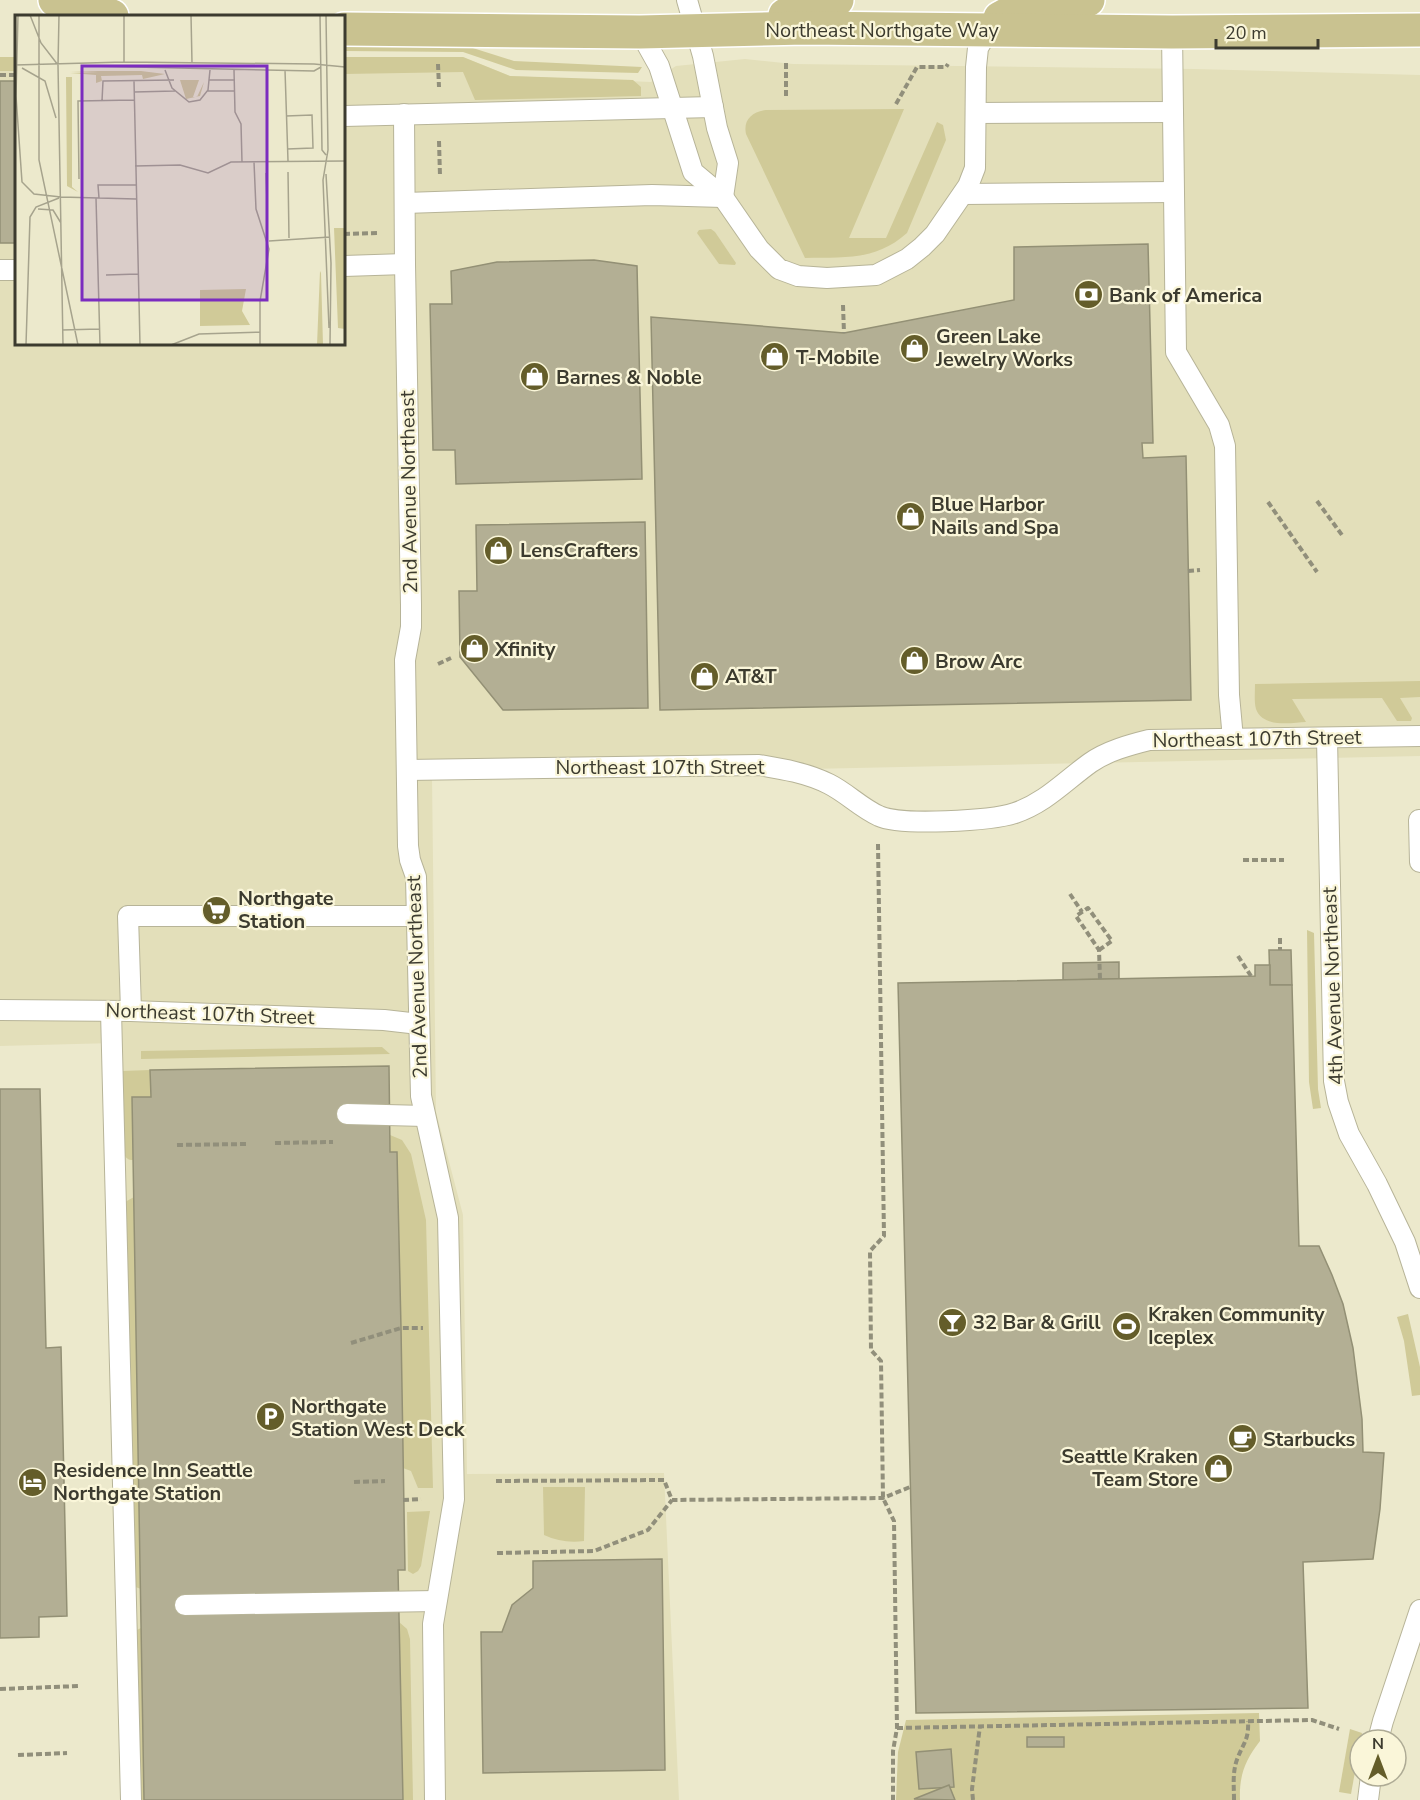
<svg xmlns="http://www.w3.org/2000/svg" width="1420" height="1800" viewBox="0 0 1420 1800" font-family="'Nunito Sans',sans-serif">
<rect width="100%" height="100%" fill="#ece9cc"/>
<polygon fill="#e3dfba" points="0,57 16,57 16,344 344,344 344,57 463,57 510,76 651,82 676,66 745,59 793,64 1194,69 1420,75 1420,756 432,777 436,1112 463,1215 467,1474 664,1473 679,1800 127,1800 114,1043 0,1046"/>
<g fill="#d0ca98">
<polygon points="344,43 457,43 514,61 642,67 638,73 516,70 463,52 344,51"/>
<rect x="0" y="57" width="16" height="14"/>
<polygon points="344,57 463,57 510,76 633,80 641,87 641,96 475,100 463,72 344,74"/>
<path d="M 904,109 L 849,238 L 886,238 L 937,122 L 943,125 L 946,140 L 907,233 C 876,261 844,257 805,258 L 746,134 C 743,120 752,112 766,110 Z"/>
<polygon points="711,229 715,232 736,263 735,265 719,264 697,233 699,230"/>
<path d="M 1420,681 L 1420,697 L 1400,698 L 1412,718 L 1411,721 L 1397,721 L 1382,698 L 1292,699 L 1306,722 C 1291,723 1263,728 1256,709 C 1254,702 1255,692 1255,684 Z"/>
<polygon points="1307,930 1314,933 1318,1089 1321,1108 1313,1109 1309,1082"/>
<polygon points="382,1047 390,1054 141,1059 141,1051"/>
<path d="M 150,1070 L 151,1097 L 132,1097 L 133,1160 C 128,1160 126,1158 124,1154 L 122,1071 Z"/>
<polygon points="390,1135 402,1140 411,1154 426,1220 433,1488 418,1488 411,1471 403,1468 397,1152 390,1152"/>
<polygon points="134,1197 141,1589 133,1586 125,1202"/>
<polygon points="1408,1314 1420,1367 1420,1395 1412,1396 1404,1341 1397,1317"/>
<path d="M 543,1487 L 585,1487 L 584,1541 C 570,1543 557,1541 544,1535 Z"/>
<polygon points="430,1511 421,1566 418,1571 413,1574 408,1571 407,1512"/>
<polygon points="399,1622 407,1629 410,1639 413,1800 403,1800"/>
<polygon points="141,1628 144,1800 135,1800 133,1632"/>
<path d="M 1259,1713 L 1260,1741 C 1245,1760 1239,1776 1240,1800 L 896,1800 L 898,1752 L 906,1720 Z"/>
<polygon points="1350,1729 1362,1733 1351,1794 1339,1792"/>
</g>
<g fill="#b3af94" stroke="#939075" stroke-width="1.5">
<rect x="0" y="81" width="16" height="162"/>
<polygon points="1148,244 1153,443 1142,443 1143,458 1186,456 1191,700 660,710 651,317 844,333 1014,300 1014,247"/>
<polygon points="594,260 637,266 642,479 456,484 455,450 433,450 430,304 452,304 451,271 497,262"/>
<polygon points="645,522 648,708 503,710 460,657 459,591 477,591 476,525"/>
<polygon points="1269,950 1291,950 1292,985 1270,985"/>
<polygon points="1119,962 1119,979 1063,980 1063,963"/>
<polygon points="1255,965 1270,965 1270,985 1292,985 1299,1246 1319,1246 1332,1275 1343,1304 1353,1348 1362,1419 1363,1452 1384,1453 1380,1509 1373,1559 1303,1562 1308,1708 916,1713 898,983 1255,976"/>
<polygon points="389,1066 390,1152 397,1152 401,1328 405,1570 398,1570 403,1800 144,1800 132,1097 151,1097 150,1070"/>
<polygon points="0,1089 40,1089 46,1348 61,1347 67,1616 39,1617 39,1637 0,1638"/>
<polygon points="662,1559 665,1770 483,1773 481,1632 502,1632 512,1605 533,1588 533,1561"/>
<rect x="1027" y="1737" width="37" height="10"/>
<polygon points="951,1749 954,1787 919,1789 916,1752"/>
<polygon points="949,1785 955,1800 914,1799"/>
</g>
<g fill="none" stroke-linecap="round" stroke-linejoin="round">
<defs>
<g id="lane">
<polyline points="687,0 703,56 717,128 728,163 723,197"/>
<polyline points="640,32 659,66 693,172 723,197 759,249 779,269 798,276 827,278 876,275 907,259 922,247 935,234 968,186 975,168 976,67 978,48 989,29"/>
<polyline points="1172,32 1176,352 1219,425 1225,446 1229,695 1233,739"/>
<polyline points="976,113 1173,112"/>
<polyline points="404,114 405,264 411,605 411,627 405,660 408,846 410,860 416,877 421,1096 448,1218 454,1499 433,1624 435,1800"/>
<polyline points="344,116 713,107"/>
<polyline points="963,194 1173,192"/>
<polyline points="405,203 652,195 723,197"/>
<polyline points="344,266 405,264"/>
<polyline points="0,270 16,270"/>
<polyline points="1327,738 1334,1081 1338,1102 1349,1134 1377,1184 1405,1242 1420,1288"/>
<path d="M 407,770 L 759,765 C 783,769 807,773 829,784 C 847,793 861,808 879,816 C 900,826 991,821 1015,813 C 1045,803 1065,781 1090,763 C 1107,751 1129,745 1149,740 L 1420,736"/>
<polyline points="1419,820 1420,862"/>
<polyline points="0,1010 131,1011 384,1020 419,1024"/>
<polyline points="111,1011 131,1800"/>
<polyline points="131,1011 128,916 417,916"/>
<polyline points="347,1114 425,1116"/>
<polyline points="185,1605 436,1601"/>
<polyline points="1378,1740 1383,1721 1420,1610"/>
<polyline points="1368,1800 1371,1776"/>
</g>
<g id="primary">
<polyline points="55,0 112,16"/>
<polyline points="785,15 823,7 837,0"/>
<polyline points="1000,18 1015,10 1088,0"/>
<polyline points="344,29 640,32 805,28 1172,32 1420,30"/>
</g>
</defs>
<use href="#lane" stroke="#b7b498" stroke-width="22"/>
<use href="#primary" stroke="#fff" stroke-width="36"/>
<g stroke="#918f7b" stroke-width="4" stroke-dasharray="6 3" stroke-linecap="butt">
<polyline points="786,63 786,97"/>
<polyline points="438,64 439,87"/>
<polyline points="0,75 16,75"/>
<polyline points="896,104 917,67 946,67 948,64"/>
<polyline points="439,141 440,176"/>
<polyline points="344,234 379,233"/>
<polyline points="843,305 844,333"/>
<polyline points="1317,501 1342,535"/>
<polyline points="1268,502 1317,572"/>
<polyline points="1188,571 1200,570"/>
<polyline points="438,664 451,658"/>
<polyline points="878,844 884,1236 870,1251 871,1350 881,1361 883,1498 894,1521 897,1728 893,1751 893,1800"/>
<polyline points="1243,860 1284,860"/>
<polyline points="1070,894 1082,912"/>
<polyline points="1280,938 1280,950"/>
<polyline points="1099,950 1112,941 1088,908 1076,916 1099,950 1100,979"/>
<polyline points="1238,956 1251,976"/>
<polyline points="275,1143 333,1142"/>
<polyline points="177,1145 247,1144"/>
<polyline points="351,1343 401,1328 423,1328"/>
<polyline points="496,1481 664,1480 672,1500 883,1498 910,1487"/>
<polyline points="354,1482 385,1481"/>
<polyline points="403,1500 421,1499"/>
<polyline points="497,1553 594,1551 648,1530 672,1500"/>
<polyline points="0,1689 79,1686"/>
<polyline points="897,1728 1312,1720 1339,1729"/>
<polyline points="18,1755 67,1753"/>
<polyline points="973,1800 972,1789 980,1726"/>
<path d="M 1234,1800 C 1234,1785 1232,1771 1238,1757 C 1244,1742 1249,1739 1248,1721"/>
</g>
<use href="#lane" stroke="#fff" stroke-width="20"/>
<use href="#primary" stroke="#c9c290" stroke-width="33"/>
</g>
<defs>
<symbol id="bank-disc" viewBox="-11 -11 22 22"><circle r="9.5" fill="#645d2a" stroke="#faf6d9"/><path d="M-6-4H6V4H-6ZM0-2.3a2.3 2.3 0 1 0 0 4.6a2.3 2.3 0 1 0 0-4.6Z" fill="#fff"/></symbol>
<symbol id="shop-disc" viewBox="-11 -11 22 22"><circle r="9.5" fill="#645d2a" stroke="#faf6d9"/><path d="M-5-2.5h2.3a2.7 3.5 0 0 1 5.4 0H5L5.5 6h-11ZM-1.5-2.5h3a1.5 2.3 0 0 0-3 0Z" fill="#fff"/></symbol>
<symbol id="supermarket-disc" viewBox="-11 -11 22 22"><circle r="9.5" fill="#645d2a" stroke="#faf6d9"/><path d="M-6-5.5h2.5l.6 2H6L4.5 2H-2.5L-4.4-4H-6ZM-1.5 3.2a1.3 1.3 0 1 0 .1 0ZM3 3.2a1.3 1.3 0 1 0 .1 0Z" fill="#fff"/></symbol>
<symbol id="bar-disc" viewBox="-11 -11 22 22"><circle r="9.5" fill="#645d2a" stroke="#faf6d9"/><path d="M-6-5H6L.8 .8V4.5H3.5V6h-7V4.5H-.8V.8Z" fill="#fff"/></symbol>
<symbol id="stadium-disc" viewBox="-11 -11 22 22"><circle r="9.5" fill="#645d2a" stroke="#faf6d9"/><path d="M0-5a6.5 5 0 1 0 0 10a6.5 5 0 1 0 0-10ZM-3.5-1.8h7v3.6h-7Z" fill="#fff"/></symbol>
<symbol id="parking-disc" viewBox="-11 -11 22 22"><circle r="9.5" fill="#645d2a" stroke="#faf6d9"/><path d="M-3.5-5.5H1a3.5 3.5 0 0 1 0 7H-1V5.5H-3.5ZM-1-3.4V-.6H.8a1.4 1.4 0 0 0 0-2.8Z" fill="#fff"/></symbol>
<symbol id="cafe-disc" viewBox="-11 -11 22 22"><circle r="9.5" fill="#645d2a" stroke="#faf6d9"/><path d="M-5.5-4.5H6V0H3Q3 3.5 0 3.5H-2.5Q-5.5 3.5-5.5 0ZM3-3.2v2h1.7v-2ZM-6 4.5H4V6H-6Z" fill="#fff"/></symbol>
<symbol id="hotel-disc" viewBox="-11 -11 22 22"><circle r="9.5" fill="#645d2a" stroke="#faf6d9"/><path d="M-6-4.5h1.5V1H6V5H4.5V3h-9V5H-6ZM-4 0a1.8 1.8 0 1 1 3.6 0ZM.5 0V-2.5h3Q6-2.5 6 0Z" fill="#fff"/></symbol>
</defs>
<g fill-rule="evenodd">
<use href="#bank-disc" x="1072" y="278" width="33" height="33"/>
<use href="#shop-disc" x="898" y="332" width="33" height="33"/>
<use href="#shop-disc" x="758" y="340" width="33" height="33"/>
<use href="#shop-disc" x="518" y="360" width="33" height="33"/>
<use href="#shop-disc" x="894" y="500" width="33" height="33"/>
<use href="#shop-disc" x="482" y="534" width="33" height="33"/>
<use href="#shop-disc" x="458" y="632" width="33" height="33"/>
<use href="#shop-disc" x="898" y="644" width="33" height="33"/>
<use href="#shop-disc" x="688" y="660" width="33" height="33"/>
<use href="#supermarket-disc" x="200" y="894" width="33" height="33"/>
<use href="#bar-disc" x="936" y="1306" width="33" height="33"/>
<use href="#stadium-disc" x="1110" y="1310" width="33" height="33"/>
<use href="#parking-disc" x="254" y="1400" width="33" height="33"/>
<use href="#cafe-disc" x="1226" y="1422" width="33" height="33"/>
<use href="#shop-disc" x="1202" y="1452" width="33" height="33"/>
<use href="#hotel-disc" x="16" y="1466" width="33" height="33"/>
</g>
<g text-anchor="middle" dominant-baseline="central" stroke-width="4.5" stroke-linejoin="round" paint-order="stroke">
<g font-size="20" fill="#3c3b2f" stroke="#faf6d9">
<text x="882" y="30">Northeast Northgate Way</text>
<text transform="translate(409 492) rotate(-91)">2nd Avenue Northeast</text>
<text transform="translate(1257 739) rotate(-1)">Northeast 107th Street</text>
<text x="660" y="767">Northeast 107th Street</text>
<text transform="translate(417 977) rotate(-92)">2nd Avenue Northeast</text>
<text transform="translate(1333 986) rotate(-92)">4th Avenue Northeast</text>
<text transform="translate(210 1014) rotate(2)">Northeast 107th Street</text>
</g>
<g font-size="20" font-weight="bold" fill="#3c3b2f" stroke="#faf6d9" text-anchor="start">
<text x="1109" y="295">Bank of America</text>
<text x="936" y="336">Green Lake<tspan x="936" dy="23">Jewelry Works</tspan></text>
<text x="796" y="357">T-Mobile</text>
<text x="556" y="377">Barnes &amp; Noble</text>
<text x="931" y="504">Blue Harbor<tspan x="931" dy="23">Nails and Spa</tspan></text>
<text x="520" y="550">LensCrafters</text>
<text x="495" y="649">Xfinity</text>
<text x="935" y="661">Brow Arc</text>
<text x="725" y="676">AT&amp;T</text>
<text x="238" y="898">Northgate<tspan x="238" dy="23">Station</tspan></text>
<text x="1148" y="1314">Kraken Community<tspan x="1148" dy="23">Iceplex</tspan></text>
<text x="973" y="1322">32 Bar &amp; Grill</text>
<text x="291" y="1406">Northgate<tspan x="291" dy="23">Station West Deck</tspan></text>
<text x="1263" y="1439">Starbucks</text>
<text x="1198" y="1456" text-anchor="end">Seattle Kraken<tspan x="1198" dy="23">Team Store</tspan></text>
<text x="53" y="1470">Residence Inn Seattle<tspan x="53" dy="23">Northgate Station</tspan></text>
</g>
</g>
<g transform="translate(15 15)">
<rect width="330" height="330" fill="#ece9cc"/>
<path d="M 55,56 L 126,56 L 150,59 L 128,64 L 127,60 L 86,61 L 87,66 L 81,68 L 81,60 L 55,58 L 84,57 ZM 51,62 L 57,62 L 57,172 L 63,177 L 52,171 ZM 165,65 L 184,65 L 178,82 L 182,82 L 189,67 L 185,81 L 171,84 ZM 319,213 L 330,213 L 330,314 L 323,313 ZM 305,256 L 306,258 L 308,330 L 302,330 ZM 231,274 L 227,296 L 235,310 L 185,311 L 185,275 Z" fill="#d0ca98"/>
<path fill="none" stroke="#a6a38d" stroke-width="1.5" d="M 3,0 L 1,81 L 7,167 L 19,179 L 46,182M 15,0 L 26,28 L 43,50M 24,0 L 24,145 L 63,330M 109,0 L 109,47M 176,0 L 177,48M 305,0 L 307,135 L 311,140M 311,0 L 313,135 L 308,165 L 314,313M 0,50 L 109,47 L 299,49 L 330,52M 43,50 L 44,0M 43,50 L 48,330M 75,51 L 299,56 L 306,52M 7,53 L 30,66 L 41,103M 150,55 L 157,73 L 174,87 L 185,85 L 193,75 L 195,55M 219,55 L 220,97 L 226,109 L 227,147M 270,55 L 273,146M 194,65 L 219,65M 119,66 L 125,330M 192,76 L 219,76M 119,77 L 160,76M 87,86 L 88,66 L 159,65M 271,101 L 297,100 L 298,133 L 272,134M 239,147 L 241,194 L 254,234 L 245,286 L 245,330M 120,151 L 165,150 L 193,158 L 216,147 L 330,146M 273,157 L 274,223M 251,158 L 252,187M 311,159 L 316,248 L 315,330M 64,164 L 63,86 L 119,85M 46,182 L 121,184M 81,183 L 85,330M 84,183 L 83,170 L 121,170M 23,194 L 38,195 L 46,208M 254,226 L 315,222M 91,260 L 123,259M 47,315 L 84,314M 11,330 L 15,202 L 21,192 L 44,183M 156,330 L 184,319 L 245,317"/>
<path fill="#7b2cbf" fill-opacity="0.15" stroke="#7b2cbf" stroke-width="3" d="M 67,51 L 252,51 L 252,285 L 67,285 Z"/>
<rect width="330" height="330" fill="none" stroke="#3c3b2f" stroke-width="3"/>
</g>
<g transform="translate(1378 1758)"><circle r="28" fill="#faf6d9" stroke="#aeab95" stroke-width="1.5"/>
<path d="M0-4.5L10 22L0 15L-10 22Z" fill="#645d2a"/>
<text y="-9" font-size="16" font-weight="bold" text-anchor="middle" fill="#3c3b2f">N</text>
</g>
<path d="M1216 39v9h102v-9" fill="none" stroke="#3c3b2f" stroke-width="3"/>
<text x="1225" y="39" font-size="18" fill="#3c3b2f" stroke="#faf6d9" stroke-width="4.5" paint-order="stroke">20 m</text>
</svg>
